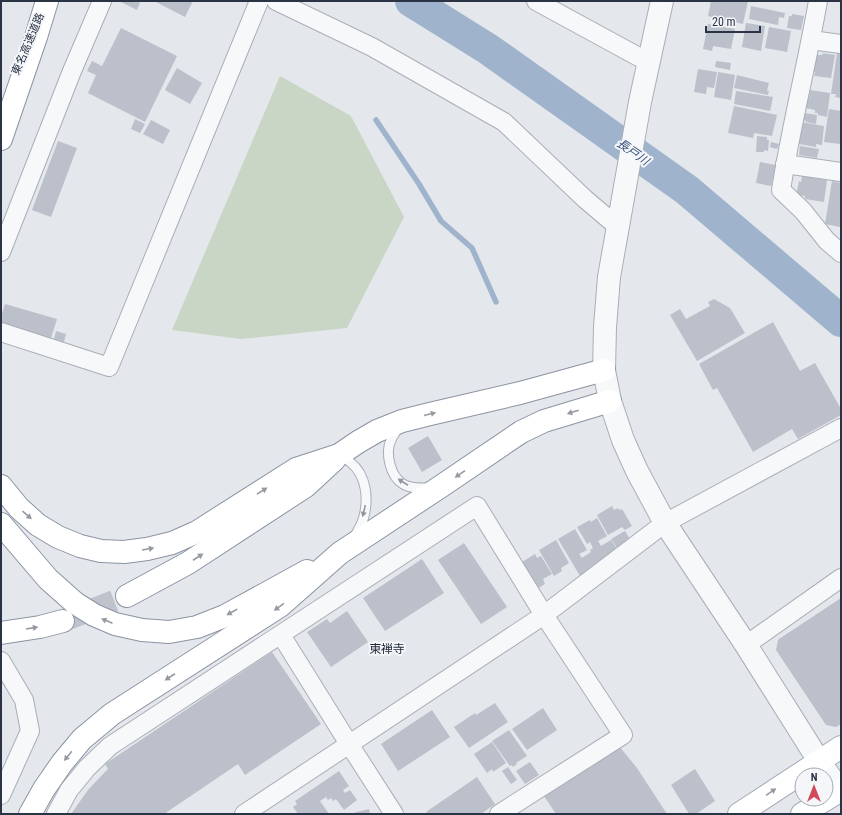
<svg xmlns="http://www.w3.org/2000/svg" width="842" height="815" viewBox="0 0 842 815" font-family="'Roboto Condensed','Noto Sans JP',sans-serif">
<rect width="100%" height="100%" fill="#e4e7ec"/>
<polygon fill="#c9d6c5" points="280,76 351,116 404,217 347,328 241,339 172,330"/>
<g fill="none" stroke-linecap="round" stroke-linejoin="round">
<polyline stroke="#9fb4cc" stroke-width="5.5" points="376,120 419,184 441,221 472,248 496,302"/>
<polyline stroke="#9fb4cc" stroke-width="32" points="411,1 488,49 687,190 841,321"/>
</g>
<g fill="#bbc0ca">
<polygon points="119,1 137,1 140,3 137,10"/>
<polygon points="154,1 193,1 185,17"/>
<polygon points="711,1 748,1 743,24 708,16"/>
<polygon points="751,6 785,13 784,18 779,17 778,25 749,19"/>
<polygon points="792,14 804,16 801,30 787,28 789,16 792,16"/>
<polygon points="746,23 765,26 761,51 742,47"/>
<polygon points="708,24 735,29 731,49 713,46 712,51 703,49"/>
<polygon points="769,27 791,31 787,52 765,48"/>
<polygon points="121,28 177,56 145,122 88,93 96,75 87,71 92,61 102,66"/>
<polygon points="823,53 835,55 831,78 814,76 815,72 813,72 816,55 822,55"/>
<polygon points="837,53 841,54 841,98 835,97 836,94 831,94"/>
<polygon points="716,61 731,63 730,70 715,67"/>
<polygon points="177,68 202,83 190,104 165,90"/>
<polygon points="698,69 717,72 714,88 707,87 706,94 694,92"/>
<polygon points="718,72 735,75 731,100 714,97"/>
<polygon points="737,75 769,83 767,91 769,91 768,95 734,88"/>
<polygon points="810,90 830,93 827,117 818,115 818,113 815,113 815,110 806,108 807,99 809,99"/>
<polygon points="736,91 773,97 770,111 734,104"/>
<polygon points="734,106 777,115 772,136 754,133 753,138 728,133"/>
<polygon points="829,109 841,111 841,136 840,144 824,142"/>
<polygon points="804,113 817,115 816,124 806,122 806,121 803,120"/>
<polygon points="135,119 145,124 140,133 131,129"/>
<polygon points="151,120 170,130 163,144 143,134"/>
<polygon points="801,122 824,126 822,145 816,144 816,147 799,144 799,142 798,141"/>
<polygon points="757,136 767,137 767,140 769,140 768,151 764,150 764,152 756,152"/>
<polygon points="58,141 77,148 51,217 32,210"/>
<polygon points="771,142 779,144 777,149 770,147"/>
<polygon points="800,146 819,149 817,158 799,155"/>
<polygon points="760,162 776,165 771,186 756,183"/>
<polygon points="802,176 827,180 824,202 805,199 805,196 796,195 799,181 801,182"/>
<polygon points="832,181 841,183 841,217 840,227 825,224"/>
<polygon points="714,299 730,308 745,333 697,361 670,315 680,309 686,319 710,306 708,302"/>
<polygon points="5,304 57,319 51,338 1,324 1,317"/>
<polygon points="773,322 800,371 815,363 841,409 841,415 798,439 792,429 753,452 717,388 713,390 699,364"/>
<polygon points="56,331 66,334 64,342 54,339"/>
<polygon points="428,436 442,460 422,472 408,448"/>
<polygon points="612,506 614,510 618,508 619,510 622,509 632,526 625,530 622,527 608,535 597,515"/>
<polygon points="597,518 607,536 598,541 601,546 611,540 619,552 580,576 558,539 575,529 587,550 579,554 582,558 591,552 590,550 593,548 590,542 587,544 577,527 590,520 591,522"/>
<polygon points="625,531 632,543 619,551 611,539"/>
<polygon points="556,540 569,563 561,568 562,571 554,576 539,550"/>
<polygon points="464,543 507,607 481,624 438,560"/>
<polygon points="535,554 537,558 541,556 552,574 543,579 545,584 537,589 522,562"/>
<polygon points="422,559 444,593 385,631 363,598"/>
<polygon points="841,598 841,724 836,727 826,725 776,650 778,640 779,639"/>
<polygon points="347,611 368,642 331,667 307,632 327,619 330,623"/>
<polygon points="272,652 321,724 245,775 238,764 164,814 71,814 88,790 103,774 108,769 105,764"/>
<polygon points="495,703 508,722 469,748 454,727 475,713 476,715"/>
<polygon points="543,708 557,730 527,750 512,729"/>
<polygon points="432,710 450,737 398,771 381,744"/>
<polygon points="509,730 527,756 516,763 517,764 513,767 511,765 510,766 492,741"/>
<polygon points="492,742 506,763 493,772 492,769 487,773 474,754"/>
<polygon points="619,746 637,768 667,814 556,814 544,796"/>
<polygon points="530,762 539,775 525,784 516,771"/>
<polygon points="508,767 517,780 511,784 502,771"/>
<polygon points="695,769 715,801 696,814 689,814 671,785"/>
<polygon points="339,771 349,786 343,790 345,793 350,790 357,800 344,810 336,799 333,801 331,798 328,800 326,797 320,801 329,814 298,814 293,807 297,804 295,801"/>
<polygon points="477,777 495,804 481,814 428,814 426,812"/>
<polygon points="369,809 370,814 353,814 353,813"/>
</g>
<g fill="none" stroke-linecap="round" stroke-linejoin="round">
<polyline stroke="#bfc3cb" stroke-width="22" stroke-dasharray="22 11" stroke-linecap="butt" points="63,621 127,596"/>
<defs>
<g id="service">
<path d="M 399,426 C 397,431 393,435 391,440 C 385,453 390,476 403,484 C 411,489 422,488 431,488"/>
<path d="M 339,455 C 343,457 347,459 350,462 C 367,475 369,500 363,520 C 361,526 357,531 355,537"/>
</g>
<g id="minor">
<polyline points="276,1 372,47 504,122 585,199 618,227"/>
<polyline points="536,1 637,56 650,62"/>
<path d="M 818,1 C 807,64 791,126 781,190 L 803,211 L 827,241 L 841,253"/>
<polyline points="811,40 841,44"/>
<polyline points="785,164 841,172"/>
<polyline points="1,252 72,71 102,1"/>
<polyline points="1,332 109,367 259,1"/>
<polyline points="281,635 349,744 394,814"/>
<polyline points="746,645 841,578"/>
<polyline points="1,661 24,700 30,731 1,795"/>
<polyline points="56,814 69,790 87,768 110,746 477,506 544,615 623,735 499,814"/>
<polyline points="244,814 544,615 665,523 841,428"/>
</g>
<polyline id="tertiary" points="662,1 640,102 609,277 605,327 604,370 610,401 623,440 637,471 665,523 746,645 819,761 841,792"/>
<g id="primary">
<polyline points="739,814 841,747"/>
<polyline points="802,814 841,790"/>
</g>
<g id="motorway">
<polyline points="1,139 36,37 47,1"/>
<polyline points="1,486 19,508 38,525 58,537 80,546 101,551 124,552 147,549 172,543 197,532 296,469 339,455 358,442 377,431 402,421 430,414 520,393 604,370"/>
<polyline points="1,524 48,579 75,603 94,615 115,624 142,630 169,632 197,627 225,616 307,571"/>
<polyline points="127,596 188,563 306,486 334,460"/>
<polyline points="1,633 40,627 63,621"/>
<polyline points="30,814 44,789 62,763 82,739 112,714 280,606 340,553 440,487 521,432 544,421 610,401"/>
</g>
</defs>
<use href="#service" stroke="#a9aeb7" stroke-width="11"/>
<use href="#minor" stroke="#a9aeb7" stroke-width="20"/>
<use href="#tertiary" stroke="#a9aeb7" stroke-width="24"/>
<use href="#primary" stroke="#a3abb8" stroke-width="24"/>
<use href="#motorway" stroke="#8b94a3" stroke-width="24"/>
<use href="#service" stroke="#f7f8fa" stroke-width="9"/>
<use href="#minor" stroke="#f7f8fa" stroke-width="18"/>
<use href="#tertiary" stroke="#f7f8fa" stroke-width="22"/>
<use href="#primary" stroke="#fff" stroke-width="22"/>
<use href="#motorway" stroke="#fff" stroke-width="22"/>
</g>
<defs><path id="oneway-solid" d="M-6-.8H1V-3.2L6.5 0L1 3.2V.8H-6Z"/></defs>
<g fill="#959aa2">
<use href="#oneway-solid" transform="translate(573 412) rotate(163)"/>
<use href="#oneway-solid" transform="translate(430 414) rotate(-14)"/>
<use href="#oneway-solid" transform="translate(460 474) rotate(146)"/>
<use href="#oneway-solid" transform="translate(262 491) rotate(-32)"/>
<use href="#oneway-solid" transform="translate(27 515) rotate(41)"/>
<use href="#oneway-solid" transform="translate(148 549) rotate(-10)"/>
<use href="#oneway-solid" transform="translate(198 557) rotate(-33)"/>
<use href="#oneway-solid" transform="translate(279 607) rotate(144)"/>
<use href="#oneway-solid" transform="translate(232 612) rotate(151)"/>
<use href="#oneway-solid" transform="translate(107 621) rotate(-157)"/>
<use href="#oneway-solid" transform="translate(32 628) rotate(-9)"/>
<use href="#oneway-solid" transform="translate(170 677) rotate(147)"/>
<use href="#oneway-solid" transform="translate(68 756) rotate(129)"/>
<use href="#oneway-solid" transform="translate(771 792) rotate(-34)"/>
</g>
<g fill="#9196a0">
<use href="#oneway-solid" transform="translate(403 482) rotate(-147)"/>
<use href="#oneway-solid" transform="translate(364 511) rotate(103)"/>
</g>
<g text-anchor="middle" dominant-baseline="central" stroke-width="4" stroke-linejoin="round" paint-order="stroke">
<g font-size="11" fill="#2b3445" stroke="#f4f6f9">
<text transform="translate(28 44) rotate(-67)">東名高速道路</text>
</g>
<g font-size="12" font-style="italic" fill="#34527a" stroke="#f4f6f9">
<text transform="translate(633 152) rotate(35)">長戸川</text>
</g>
<g font-size="12" fill="#1d2536" stroke="#f4f6f9">
<text x="387" y="649">東禅寺</text>
</g>
</g>
<rect width="842" height="815" fill="none" stroke="#2b3445" stroke-width="4"/>
<g transform="translate(814 787)"><circle r="19" fill="#f4f6f9" stroke="#a4a8b1"/>
<path d="M0-3L7 15L0 10L-7 15Z" fill="#d1495b"/>
<text y="-6" font-size="11" font-weight="bold" text-anchor="middle" fill="#2b3445">N</text>
</g>
<path d="M706 26v6h54v-6" fill="none" stroke="#2b3445" stroke-width="2"/>
<text x="712" y="26" font-size="12" fill="#2b3445" stroke="#f4f6f9" stroke-width="3" paint-order="stroke">20 m</text>
</svg>
